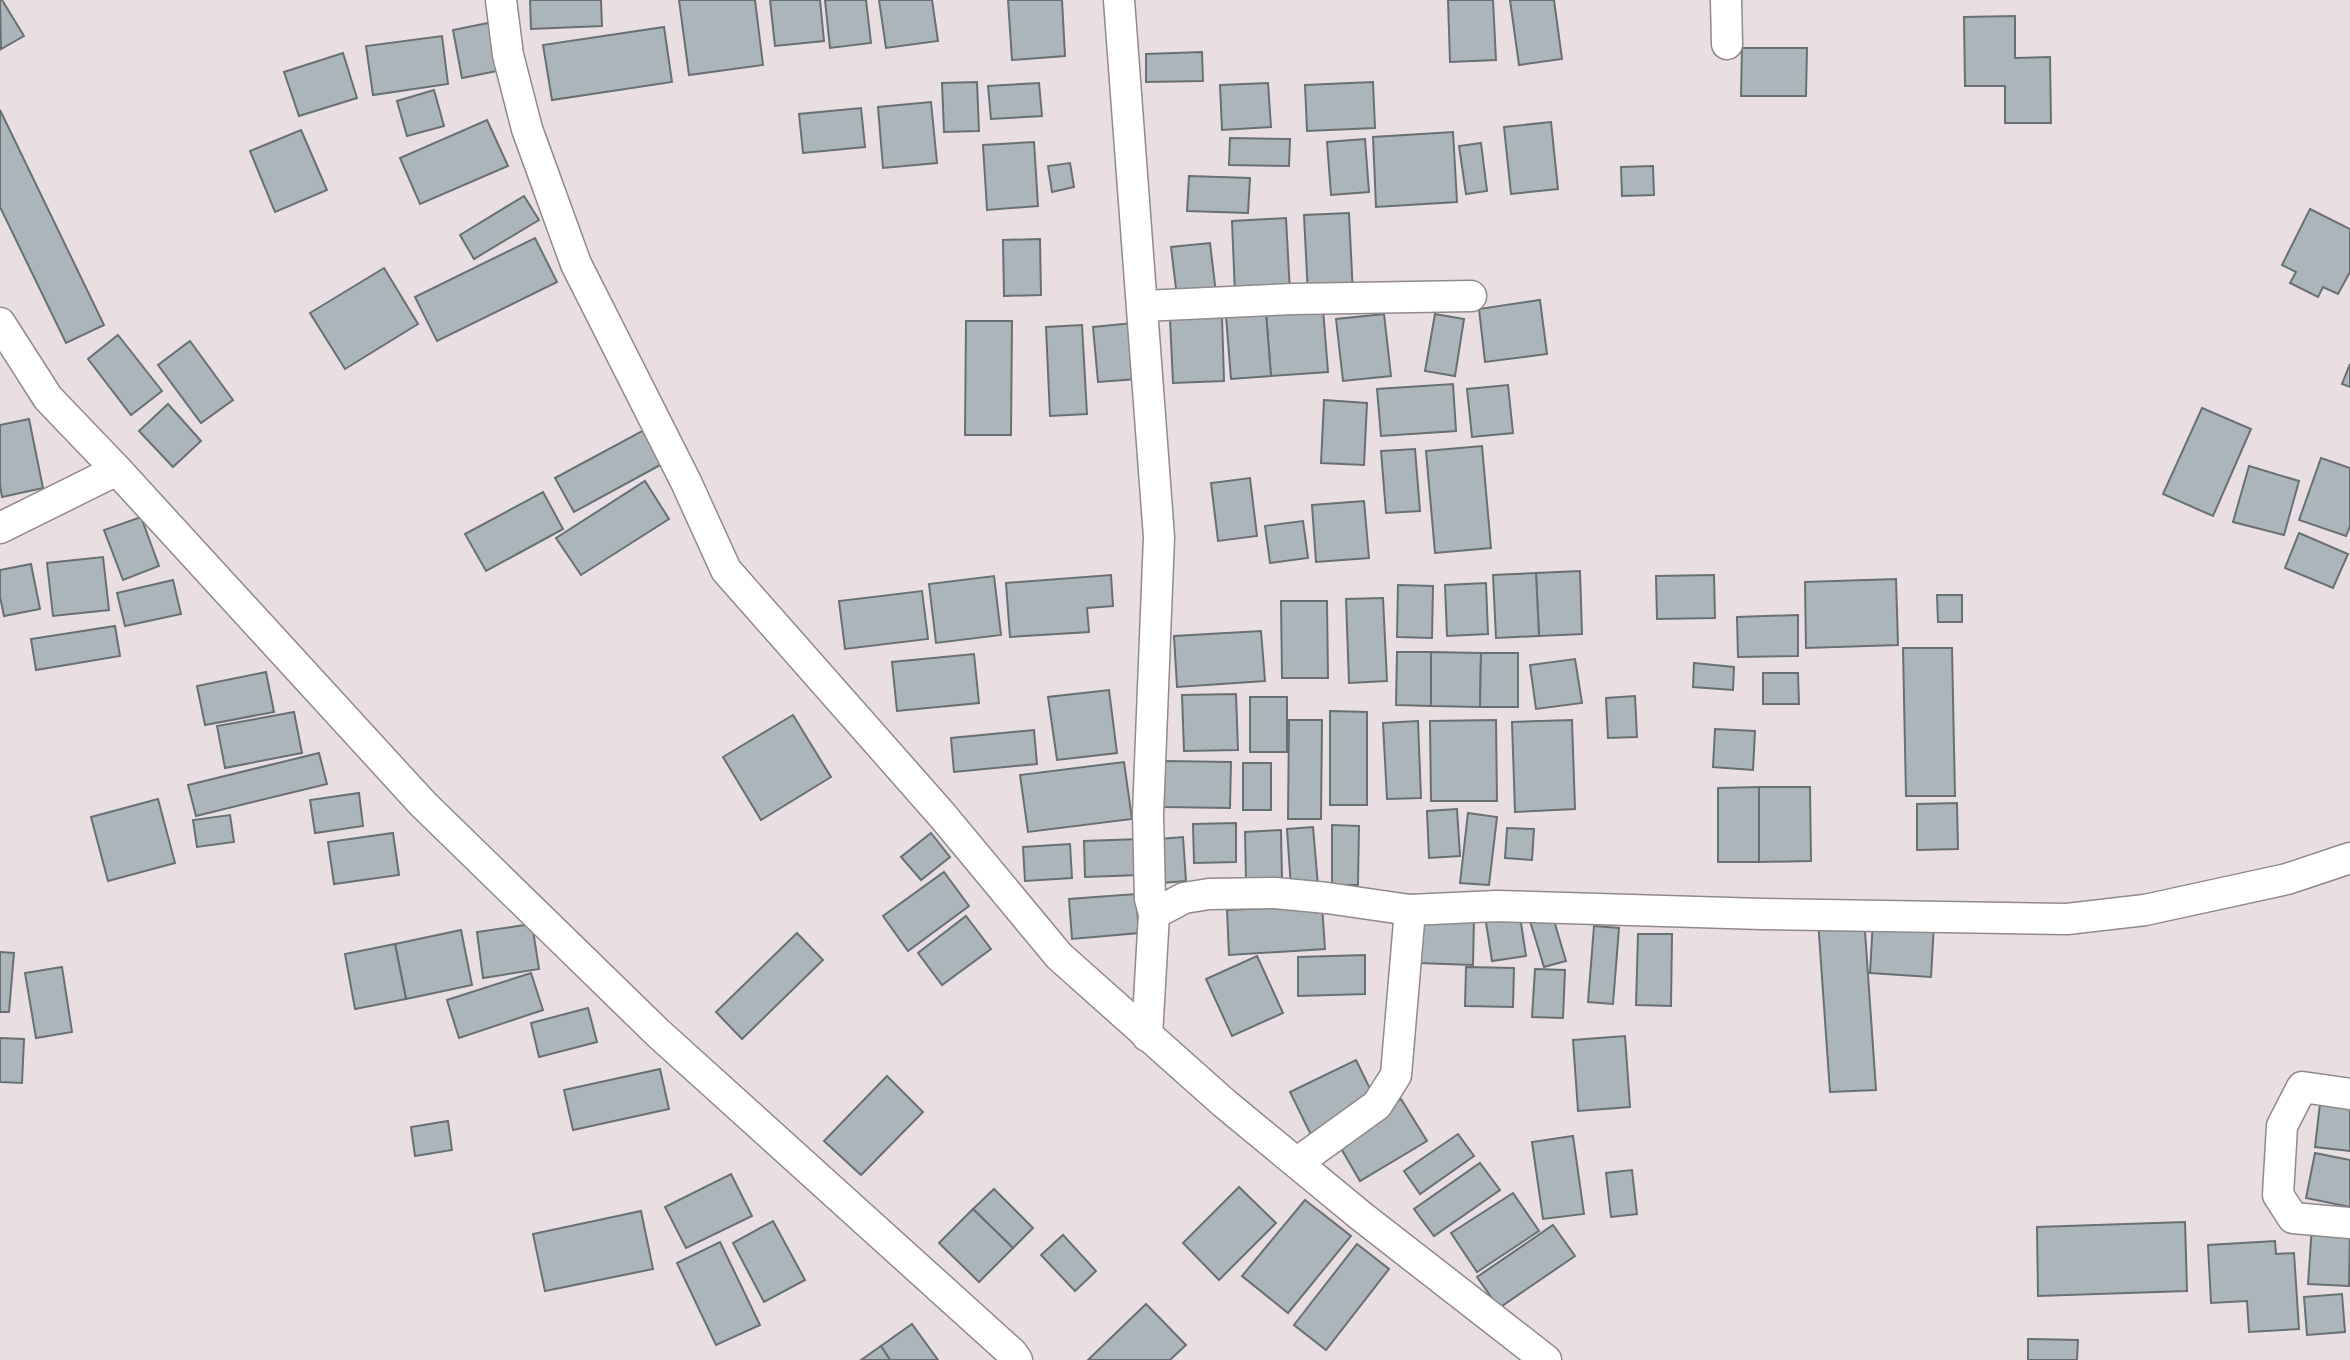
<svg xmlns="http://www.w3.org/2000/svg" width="2350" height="1360" viewBox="0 0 2350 1360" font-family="'Nunito Sans',sans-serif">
<rect width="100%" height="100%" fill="#e9dfe3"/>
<g fill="#acb5b9" stroke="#687073" stroke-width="2">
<polygon points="0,0 2,0 24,36 1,49"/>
<polygon points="530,0 601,0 602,26 531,29"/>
<polygon points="679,0 755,0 763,65 689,75"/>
<polygon points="770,0 820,0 824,41 775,46"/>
<polygon points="825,0 866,0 871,43 830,48"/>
<polygon points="879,0 932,0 938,41 886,48"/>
<polygon points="1008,0 1062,0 1065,56 1012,60"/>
<polygon points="1448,0 1493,0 1496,60 1450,62"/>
<polygon points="1510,0 1554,0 1562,59 1519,65"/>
<polygon points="2015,16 2015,58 2050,57 2051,123 2005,123 2005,86 1965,86 1964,17"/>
<polygon points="493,22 502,70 462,78 453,30"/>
<polygon points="664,27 672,82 552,100 543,45"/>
<polygon points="442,36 448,84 373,95 366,46"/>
<polygon points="1742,48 1807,48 1806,96 1741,96"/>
<polygon points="1202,52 1203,81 1146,82 1146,54"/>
<polygon points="343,53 357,98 299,116 284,72"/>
<polygon points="977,82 979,131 944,132 942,83"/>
<polygon points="1373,82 1375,128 1307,131 1305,85"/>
<polygon points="1039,83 1042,116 991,119 988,86"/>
<polygon points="1268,83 1271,127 1222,130 1220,85"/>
<polygon points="434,90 444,126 407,136 397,101"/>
<polygon points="931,102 937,163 883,168 878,107"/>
<polygon points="861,108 865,147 803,153 799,114"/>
<polygon points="0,110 104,325 66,343 0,207"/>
<polygon points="487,120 508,166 420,204 400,158"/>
<polygon points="1551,122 1558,189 1511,194 1504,127"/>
<polygon points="301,130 327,190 275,212 250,151"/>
<polygon points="1453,132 1457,202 1376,207 1373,137"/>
<polygon points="1230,138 1290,139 1289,166 1229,165"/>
<polygon points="1365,139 1369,192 1331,195 1327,142"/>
<polygon points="1034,142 1038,206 987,210 983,145"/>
<polygon points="1481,143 1487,191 1466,194 1459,146"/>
<polygon points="1070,163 1074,187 1052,192 1048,166"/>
<polygon points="1653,166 1654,195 1622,196 1621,167"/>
<polygon points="1189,176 1250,178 1248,213 1187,211"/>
<polygon points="524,196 539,220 474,259 460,235"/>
<polygon points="2310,209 2350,229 2350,272 2338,294 2323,287 2318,297 2290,283 2296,272 2282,265"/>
<polygon points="1349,213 1353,294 1308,296 1304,215"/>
<polygon points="1286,218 1290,293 1235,295 1232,221"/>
<polygon points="535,238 557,282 437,341 415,297"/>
<polygon points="1040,239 1041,295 1004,296 1003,240"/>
<polygon points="1210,243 1216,293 1177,297 1171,247"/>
<polygon points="384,268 418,324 345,369 310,313"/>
<polygon points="1540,300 1547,354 1485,362 1479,309"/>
<polygon points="1323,309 1328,372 1271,376 1266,313"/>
<polygon points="1266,313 1271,376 1231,379 1226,316"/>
<polygon points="1384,314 1391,376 1343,381 1336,319"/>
<polygon points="1435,314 1464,319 1455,376 1425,371"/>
<polygon points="1222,317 1224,381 1173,383 1170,319"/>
<polygon points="966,321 1012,321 1011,435 965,435"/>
<polygon points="1133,323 1137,379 1098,382 1093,327"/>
<polygon points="1082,325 1087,414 1050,416 1046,327"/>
<polygon points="118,335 162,391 131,415 88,359"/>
<polygon points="190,341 233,400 201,423 158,365"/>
<polygon points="2350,364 2350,387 2342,384"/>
<polygon points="1453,384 1456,431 1381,436 1377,389"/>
<polygon points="1508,385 1513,433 1472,437 1467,389"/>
<polygon points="1324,400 1367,403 1364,465 1321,463"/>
<polygon points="168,404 201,441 173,467 139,431"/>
<polygon points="2202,408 2251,429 2213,516 2163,494"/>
<polygon points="29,419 43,488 2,497 0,485 0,425"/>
<polygon points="644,430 662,464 574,512 555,478"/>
<polygon points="1482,446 1491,548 1435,553 1426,451"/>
<polygon points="1415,449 1420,511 1386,513 1381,451"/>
<polygon points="2321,458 2350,468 2350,526 2346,536 2299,520"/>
<polygon points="2249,466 2299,481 2284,535 2233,522"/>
<polygon points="1250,478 1257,536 1218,541 1211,483"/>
<polygon points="645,481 669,519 581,575 556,538"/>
<polygon points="543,492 563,529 486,571 465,534"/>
<polygon points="1364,501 1369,558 1316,562 1312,505"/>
<polygon points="141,517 159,566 123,580 104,530"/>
<polygon points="1303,521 1308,558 1270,563 1265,526"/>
<polygon points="2299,533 2348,554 2333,588 2285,568"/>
<polygon points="103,557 109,610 53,616 47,563"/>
<polygon points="31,564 40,609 4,616 0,597 0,570"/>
<polygon points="1580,571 1582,634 1539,636 1536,573"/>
<polygon points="1536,573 1539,636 1496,638 1493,575"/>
<polygon points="1111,575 1113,606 1087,608 1089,632 1010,637 1006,583"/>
<polygon points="1714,575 1715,618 1657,619 1656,576"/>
<polygon points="994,576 1001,635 936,643 929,584"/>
<polygon points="1896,579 1898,645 1806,648 1805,582"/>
<polygon points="173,580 181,614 125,626 117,593"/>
<polygon points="1486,583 1488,634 1447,636 1445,585"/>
<polygon points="1398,585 1433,586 1432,638 1397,637"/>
<polygon points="922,591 928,639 845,649 839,601"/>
<polygon points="1937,595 1962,595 1962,622 1938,622"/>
<polygon points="1383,598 1387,681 1349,683 1346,599"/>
<polygon points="1281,601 1327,601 1328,678 1282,678"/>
<polygon points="1798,615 1798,656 1738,657 1737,617"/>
<polygon points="115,626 120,656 36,670 31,639"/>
<polygon points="1261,631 1265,681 1177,687 1174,636"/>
<polygon points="1903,648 1952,648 1955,796 1906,796"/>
<polygon points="1397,652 1431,652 1431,706 1396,705"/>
<polygon points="1431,652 1481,653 1480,707 1431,706"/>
<polygon points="1481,653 1518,653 1518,707 1480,707"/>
<polygon points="974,654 979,703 897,711 892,662"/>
<polygon points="1575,659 1582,703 1536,709 1530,665"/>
<polygon points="1694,663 1734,667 1733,690 1693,687"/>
<polygon points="266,672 274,712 205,725 197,686"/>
<polygon points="1763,673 1798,673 1799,704 1763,704"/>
<polygon points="1109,690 1117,753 1057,760 1048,697"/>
<polygon points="1236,694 1238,750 1184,751 1182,695"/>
<polygon points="1635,696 1637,737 1608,738 1606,698"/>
<rect x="1250" y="697" width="37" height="55"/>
<polygon points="1330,711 1367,712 1367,805 1330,805"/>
<polygon points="294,712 302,753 225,768 217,726"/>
<polygon points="793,715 831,777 761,820 723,757"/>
<polygon points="1289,720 1322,720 1321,819 1288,819"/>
<polygon points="1496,720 1497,801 1431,801 1430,721"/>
<polygon points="1572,720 1575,809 1515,812 1512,722"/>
<polygon points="1418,721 1421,798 1387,799 1383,723"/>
<polygon points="1715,729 1755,731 1753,770 1713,767"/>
<polygon points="1034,730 1037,764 954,772 951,738"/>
<polygon points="319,753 327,784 196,816 188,785"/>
<polygon points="1164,761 1231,762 1230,808 1162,807"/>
<polygon points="1124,762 1132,819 1028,832 1020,775"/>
<rect x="1243" y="763" width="28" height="47"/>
<polygon points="1759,787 1810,787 1811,861 1759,862"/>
<polygon points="1759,787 1759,862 1718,862 1718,788"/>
<polygon points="359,793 363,826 315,833 310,800"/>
<polygon points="158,799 175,863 108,881 91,817"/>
<polygon points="1957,803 1958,849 1917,850 1917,804"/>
<polygon points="1457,809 1460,856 1429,858 1427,811"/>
<polygon points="1468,813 1497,817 1489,885 1460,883"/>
<polygon points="230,815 234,842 197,847 193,820"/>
<polygon points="1236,823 1236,862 1194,863 1193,824"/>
<polygon points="1332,825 1359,826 1358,885 1332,885"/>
<polygon points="1313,827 1318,886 1291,888 1287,829"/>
<polygon points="1507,828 1534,829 1532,860 1505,858"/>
<polygon points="1281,830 1282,881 1246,882 1245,832"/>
<polygon points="393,833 399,875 334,884 328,842"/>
<polygon points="931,833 950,857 921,880 901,857"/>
<polygon points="1183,837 1186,881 1162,883 1159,839"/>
<polygon points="1140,839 1141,875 1085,877 1084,841"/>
<polygon points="1070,844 1072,878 1025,881 1023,847"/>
<polygon points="944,872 969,906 908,951 883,916"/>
<polygon points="1136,894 1139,933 1072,939 1069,899"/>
<polygon points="1322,905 1325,949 1229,955 1227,910"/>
<polygon points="1519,910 1526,956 1492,961 1485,916"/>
<polygon points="1552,914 1566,961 1544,967 1530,921"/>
<polygon points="966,916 991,949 942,985 918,953"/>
<polygon points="1419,917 1474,918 1473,965 1418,963"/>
<polygon points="1864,917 1876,1090 1830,1092 1818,920"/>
<polygon points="1873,920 1934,924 1931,977 1870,973"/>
<polygon points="532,924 539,969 483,978 477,932"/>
<polygon points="1594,926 1619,928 1613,1004 1588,1002"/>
<polygon points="461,930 472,985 406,999 395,944"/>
<polygon points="797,933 823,960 742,1039 716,1012"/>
<polygon points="1638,934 1672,934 1671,1006 1636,1005"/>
<polygon points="395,944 406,999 355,1009 345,954"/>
<polygon points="0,952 14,953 9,1012 0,1012"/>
<polygon points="1365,955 1365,994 1298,996 1298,957"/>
<polygon points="1257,956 1283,1013 1232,1036 1206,979"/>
<polygon points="62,967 72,1032 36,1038 25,973"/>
<polygon points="1466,967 1514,968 1513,1007 1465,1006"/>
<polygon points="1535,969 1565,970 1563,1018 1532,1017"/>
<polygon points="531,973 543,1010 459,1038 447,1000"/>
<polygon points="588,1008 597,1042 539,1057 531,1023"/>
<polygon points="1625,1036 1630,1107 1578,1111 1573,1040"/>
<polygon points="0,1038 24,1039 22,1083 0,1082"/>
<polygon points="1356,1060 1377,1103 1311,1135 1290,1092"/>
<polygon points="660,1069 669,1109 573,1130 564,1090"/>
<polygon points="887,1076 923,1112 861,1175 824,1141"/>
<polygon points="2321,1095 2350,1099 2350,1151 2315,1147"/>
<polygon points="1401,1099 1427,1141 1360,1181 1335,1138"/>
<polygon points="448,1121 452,1150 415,1156 411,1127"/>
<polygon points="1458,1134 1474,1156 1420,1194 1404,1171"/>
<polygon points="1573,1136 1584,1214 1543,1219 1532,1142"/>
<polygon points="2315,1153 2350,1160 2350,1207 2306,1198"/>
<polygon points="1480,1163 1500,1190 1434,1236 1414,1209"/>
<polygon points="1632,1170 1637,1214 1611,1217 1606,1173"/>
<polygon points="731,1174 752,1216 686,1248 665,1207"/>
<polygon points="1239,1187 1276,1223 1219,1280 1183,1243"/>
<polygon points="994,1189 1033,1228 1013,1248 973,1209"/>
<polygon points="1513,1193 1539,1231 1477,1272 1451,1233"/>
<polygon points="1305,1200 1351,1236 1288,1313 1242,1276"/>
<polygon points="973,1209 1013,1248 979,1282 939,1243"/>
<polygon points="641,1211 653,1269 545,1291 533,1234"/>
<polygon points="773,1221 805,1280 764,1302 733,1243"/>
<polygon points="2185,1222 2187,1291 2038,1296 2037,1227"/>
<polygon points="1553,1225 1575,1256 1499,1308 1477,1277"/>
<polygon points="2312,1226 2350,1229 2349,1286 2308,1284"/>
<polygon points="1063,1235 1096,1271 1075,1291 1041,1255"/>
<polygon points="2275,1241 2276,1254 2294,1253 2299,1329 2249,1332 2247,1301 2211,1303 2208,1245"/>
<polygon points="720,1242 760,1325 716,1345 677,1263"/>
<polygon points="1357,1244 1389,1269 1326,1350 1294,1325"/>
<polygon points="2342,1294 2345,1332 2307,1335 2304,1297"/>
<polygon points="1146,1304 1186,1345 1170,1360 1088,1360"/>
<polygon points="912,1324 938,1360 890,1360 881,1346"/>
<polygon points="2028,1339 2078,1340 2077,1360 2028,1360"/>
<polygon points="881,1346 890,1360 861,1360"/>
</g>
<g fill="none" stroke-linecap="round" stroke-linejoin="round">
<defs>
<g id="minor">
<polyline points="501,0 508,55 527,129 576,264 686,482 726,570 942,815 1059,956 1224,1103 1361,1216 1546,1360"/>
<polyline points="1119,0 1159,537 1148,814 1150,899 1154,914 1147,1036"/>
<polyline points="1726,0 1727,44"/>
<polyline points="1143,306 1293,299 1471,296"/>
<polyline points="0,323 48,398 117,470 423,804 658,1033 1012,1353 1017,1360"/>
<polyline points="0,528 117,470"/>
<polyline points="1154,914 1184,898 1209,894 1275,893 1327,898 1410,910 1497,906 1762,914 2067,919 2145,910 2287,879 2350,858"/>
<polyline points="2350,1094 2302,1087 2282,1126 2278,1195 2293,1218 2350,1223"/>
<polyline points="1298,1162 1377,1105 1396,1075 1410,910"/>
</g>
</defs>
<use href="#minor" stroke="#91898c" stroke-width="33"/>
<use href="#minor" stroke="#fff" stroke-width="30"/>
</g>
</svg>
